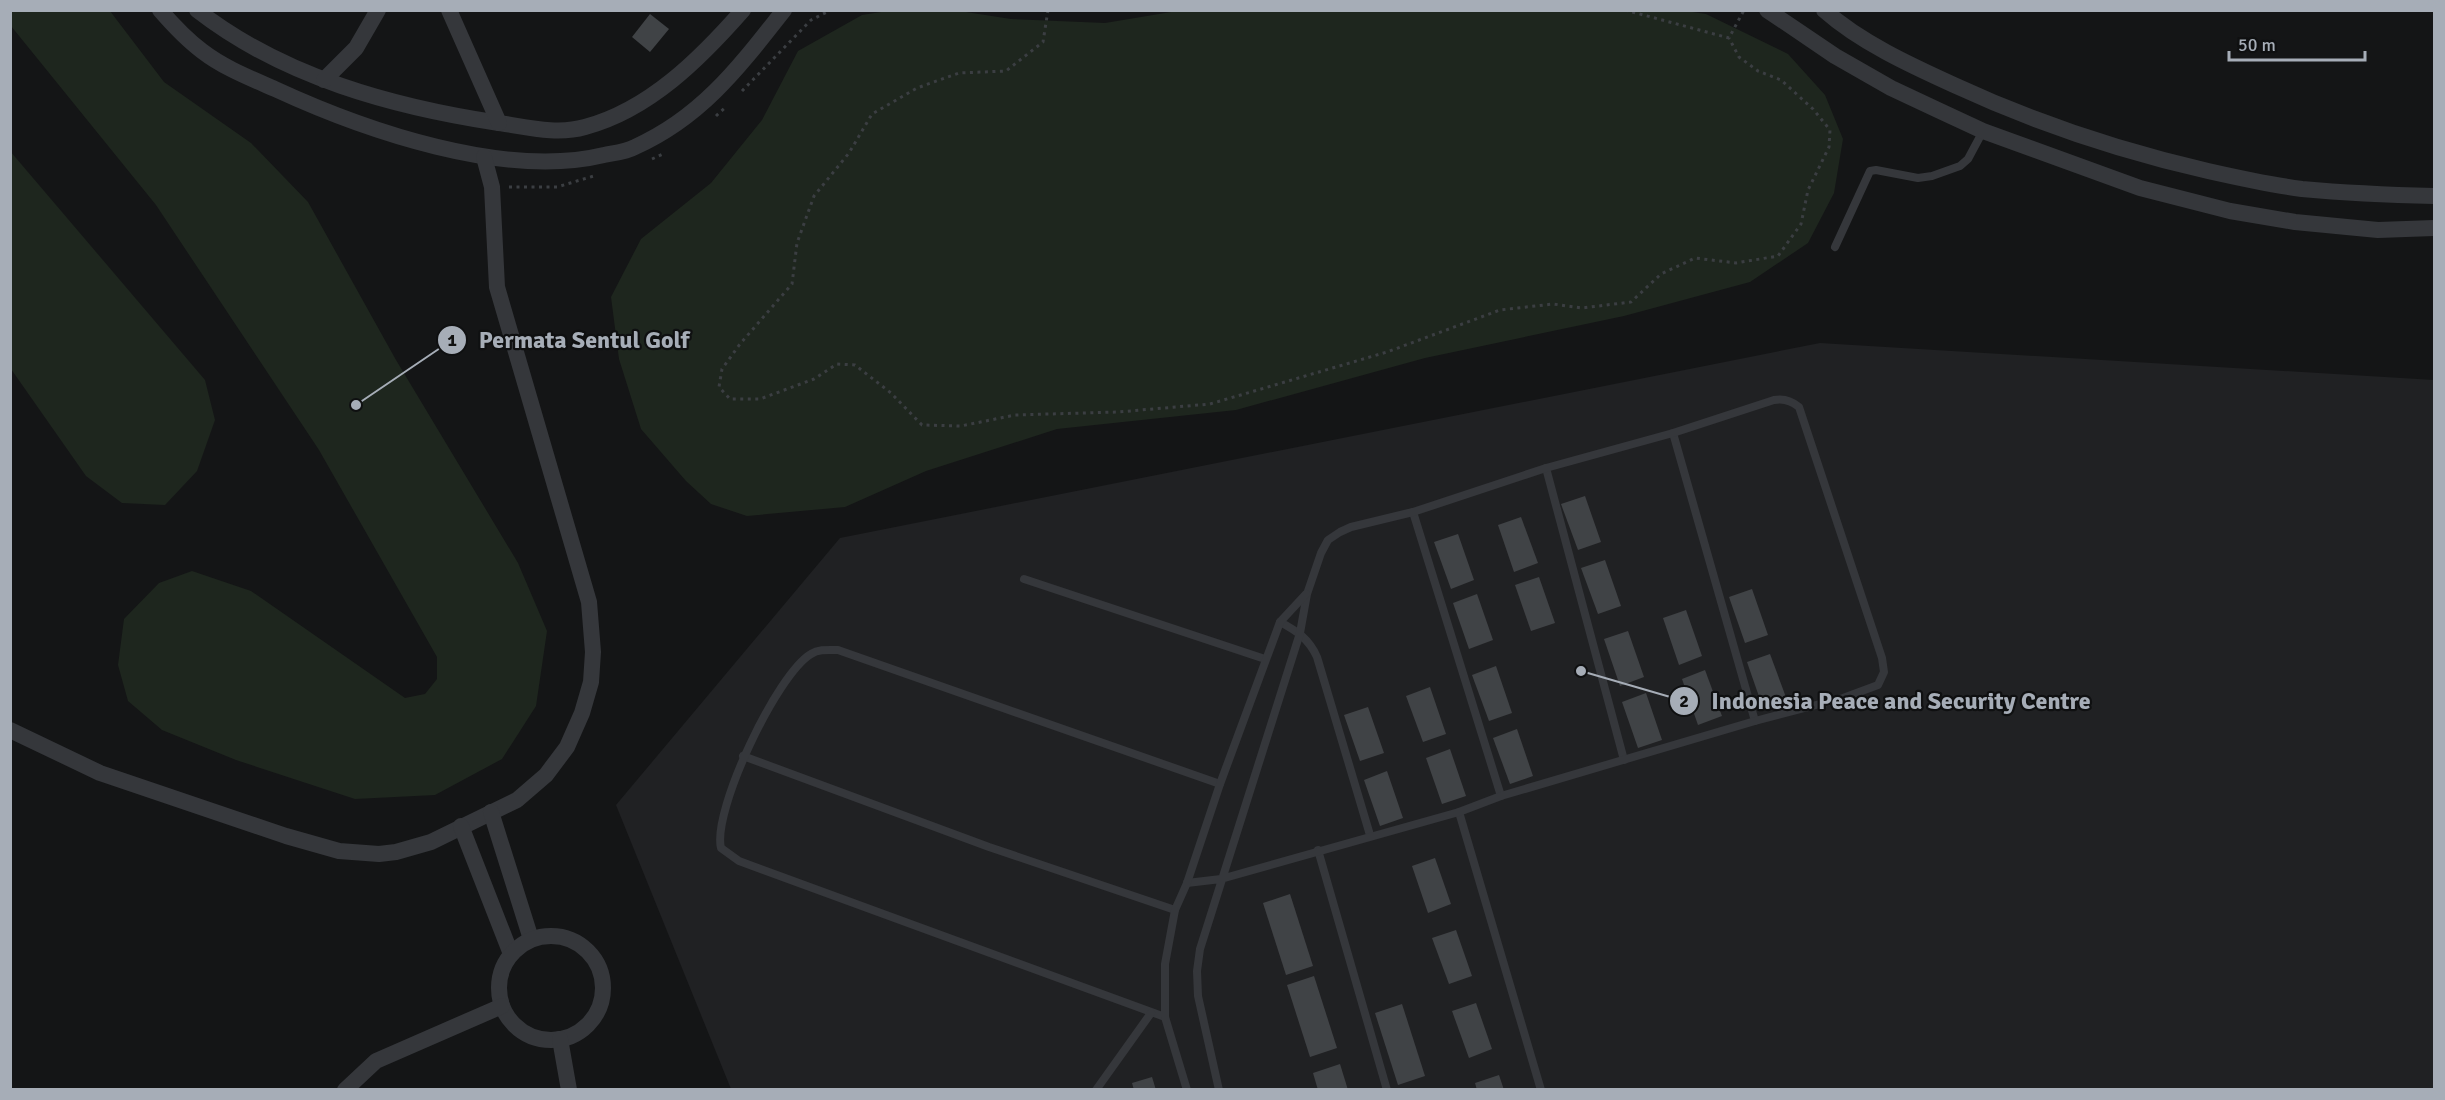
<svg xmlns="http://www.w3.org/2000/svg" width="2445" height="1100" viewBox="0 0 2445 1100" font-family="Signika,sans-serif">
<rect width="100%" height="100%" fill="#141516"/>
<polygon fill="#202123" points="1820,343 2434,380 2434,1089 731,1089 616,805 840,538"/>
<g fill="#1e261e">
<polygon points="953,10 1011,19 1105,23 1183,10 1679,10 1706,14 1788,54 1825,95 1843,139 1834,193 1808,243 1750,282 1624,316 1425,358 1236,410 1057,429 926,471 845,507 747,516 711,504 686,481 641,429 619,359 611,297 641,239 711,183 762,120 798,51 862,15 894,10"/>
<polygon points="10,11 110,11 164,82 251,143 308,202 396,360 518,563 547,631 536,706 502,759 435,795 355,799 236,760 162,730 128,701 118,665 124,619 159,583 192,571 251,591 405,698 425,694 437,679 437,657 319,450 156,205 11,26"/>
<polygon points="10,151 205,380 215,420 197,471 165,505 122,503 86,476 11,369"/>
</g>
<g fill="#404346">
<polygon points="650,14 669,29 650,52 632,37"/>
<polygon points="1585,496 1601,542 1578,550 1561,504"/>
<polygon points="1521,517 1538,563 1514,572 1498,525"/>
<polygon points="1458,534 1474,580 1451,589 1434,542"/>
<polygon points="1605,560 1621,606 1598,614 1581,568"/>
<polygon points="1539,577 1555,623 1531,631 1515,585"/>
<polygon points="1752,589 1768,635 1745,643 1729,597"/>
<polygon points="1477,594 1493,640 1469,649 1453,603"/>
<polygon points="1686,610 1702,656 1679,665 1663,618"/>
<polygon points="1628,631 1644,677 1620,686 1604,639"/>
<polygon points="1770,654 1787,700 1763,708 1747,662"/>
<polygon points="1496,666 1512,713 1489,721 1472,675"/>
<polygon points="1705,670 1722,716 1698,725 1682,679"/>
<polygon points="1430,687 1446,734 1423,742 1406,696"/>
<polygon points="1646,693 1662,740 1638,748 1622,702"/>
<polygon points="1368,707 1384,753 1360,761 1344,715"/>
<polygon points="1517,729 1533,776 1510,784 1493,738"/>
<polygon points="1450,749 1466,796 1442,804 1426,758"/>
<polygon points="1387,771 1403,818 1380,826 1364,780"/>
<polygon points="1435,858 1451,904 1428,913 1412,866"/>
<polygon points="1290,894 1313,966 1286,975 1263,903"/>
<polygon points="1456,930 1472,976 1449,984 1432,938"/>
<polygon points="1314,976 1337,1048 1310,1057 1287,985"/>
<polygon points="1476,1003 1492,1049 1469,1058 1452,1011"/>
<polygon points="1402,1004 1425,1076 1398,1085 1375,1013"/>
<polygon points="1340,1064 1348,1090 1318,1090 1313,1073"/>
<polygon points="1499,1075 1504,1090 1477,1090 1475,1083"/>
<polygon points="1152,1077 1156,1090 1134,1090 1132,1083"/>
</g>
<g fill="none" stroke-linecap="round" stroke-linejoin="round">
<g stroke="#3b3e42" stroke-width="3" stroke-dasharray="3 4.5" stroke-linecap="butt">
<polyline points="1048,10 1043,42 1006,71 959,73 917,88 872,114 849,153 814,196 797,243 792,284 740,344 722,369 719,387 730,399 760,399 814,379 837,364 855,365 891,393 922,425 961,426 1015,415 1118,412 1210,404 1387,352 1500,310 1553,304 1582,308 1631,302 1661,274 1695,258 1736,263 1778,256 1801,224 1808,190 1829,147 1830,130 1813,109 1781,80 1758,71 1739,57 1729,38"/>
<polyline points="1625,10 1729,38 1744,10"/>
<polyline points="742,91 811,20 831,10"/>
<polyline points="716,116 727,106"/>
<polyline points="652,159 665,153"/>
<polyline points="509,187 557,187 597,175"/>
</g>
<g stroke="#35373b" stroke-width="8">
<polyline points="1835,247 1870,171 1876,170 1918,178 1932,176 1960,166 1968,159 1983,131"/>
<polyline points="1673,433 1755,721"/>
<polyline points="1546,468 1624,760"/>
<polyline points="1413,512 1501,796"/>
<polyline points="1024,579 1265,659"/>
<path d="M 1280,622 C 1297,631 1309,639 1317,657 L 1370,835"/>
<polyline points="743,756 989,847 1175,910"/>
<polyline points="1459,812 1541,1090"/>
<polyline points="1318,850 1387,1090"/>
<path d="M 1187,883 L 1221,879 L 1459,812 L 1501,796 L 1755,721 L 1843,698 L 1878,685 L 1884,672 L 1882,658 L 1799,407 C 1792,401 1784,398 1774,400 L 1673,433 L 1546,468 L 1413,512 L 1351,527 L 1340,532 L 1328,540 L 1321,553 L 1307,594 L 1300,633 L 1200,949 L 1197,971 L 1198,996 L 1219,1090"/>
<path d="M 1165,1017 L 739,861 L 721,848 C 712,811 777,674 811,654 C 819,649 828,650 838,650 L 1220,784"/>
<polyline points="1096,1090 1151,1013"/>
<polyline points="1187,1090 1165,1017 1165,964 1175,910 1187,883 1220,784 1280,622 1306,594"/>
</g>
<g stroke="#35373b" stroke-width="16">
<path d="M 160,10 C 173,25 186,39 202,51 C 224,68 250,78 275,89 C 366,131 505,179 604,155 C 614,153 626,152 635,147 C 702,117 740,66 784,10"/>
<path d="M 197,10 C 283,77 393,107 499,123 C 527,127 557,135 585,127 C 649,110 700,59 743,10"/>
<polyline points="449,10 499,123"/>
<polyline points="1767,10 1835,56 1891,88 1940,111 1983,131 2140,188 2230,211 2295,222 2378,230 2434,228"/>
<path d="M 1824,10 C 1860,42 1910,65 1954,85 C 2036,123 2120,151 2208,171 C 2239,178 2271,185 2302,189 C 2346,193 2391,195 2434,196"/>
<polyline points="324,80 356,48 378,10"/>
<polyline points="10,730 100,773 286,836 339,851 379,854 396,852 431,842 517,800 546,775 567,747 582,713 591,682 593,652 589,602 497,287 492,187 484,157"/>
<polyline points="491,812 531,939"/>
<polyline points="461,826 511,954"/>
<circle cx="551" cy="988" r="52"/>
<polyline points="560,1039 569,1090"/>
<polyline points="345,1090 376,1061 502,1006"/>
</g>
</g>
<path fill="none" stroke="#a6adb7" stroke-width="2" d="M356 405L452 340M1581 671L1684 701"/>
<g fill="#a6adb7" stroke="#0f1011" stroke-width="2">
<circle cx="356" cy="405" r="6"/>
<circle cx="1581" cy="671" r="6"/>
<circle cx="452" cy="340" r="15"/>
<circle cx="1684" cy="701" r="15"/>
</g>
<g font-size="18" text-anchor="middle" font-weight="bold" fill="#111">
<text x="452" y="346">1</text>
<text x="1684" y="707">2</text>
</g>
<g font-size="24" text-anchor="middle" font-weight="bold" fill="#a6adb7" stroke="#0f1011" stroke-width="4.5" stroke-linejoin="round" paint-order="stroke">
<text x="584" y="348">Permata Sentul Golf</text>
<text x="1901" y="709">Indonesia Peace and Security Centre</text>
</g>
<rect width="2445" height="1100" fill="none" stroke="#a6adb7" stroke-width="24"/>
<path d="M2229 51v9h136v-9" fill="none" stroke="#a6adb7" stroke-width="3"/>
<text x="2238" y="51" font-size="18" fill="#a6adb7" stroke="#0f1011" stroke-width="4.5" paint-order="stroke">50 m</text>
</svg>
